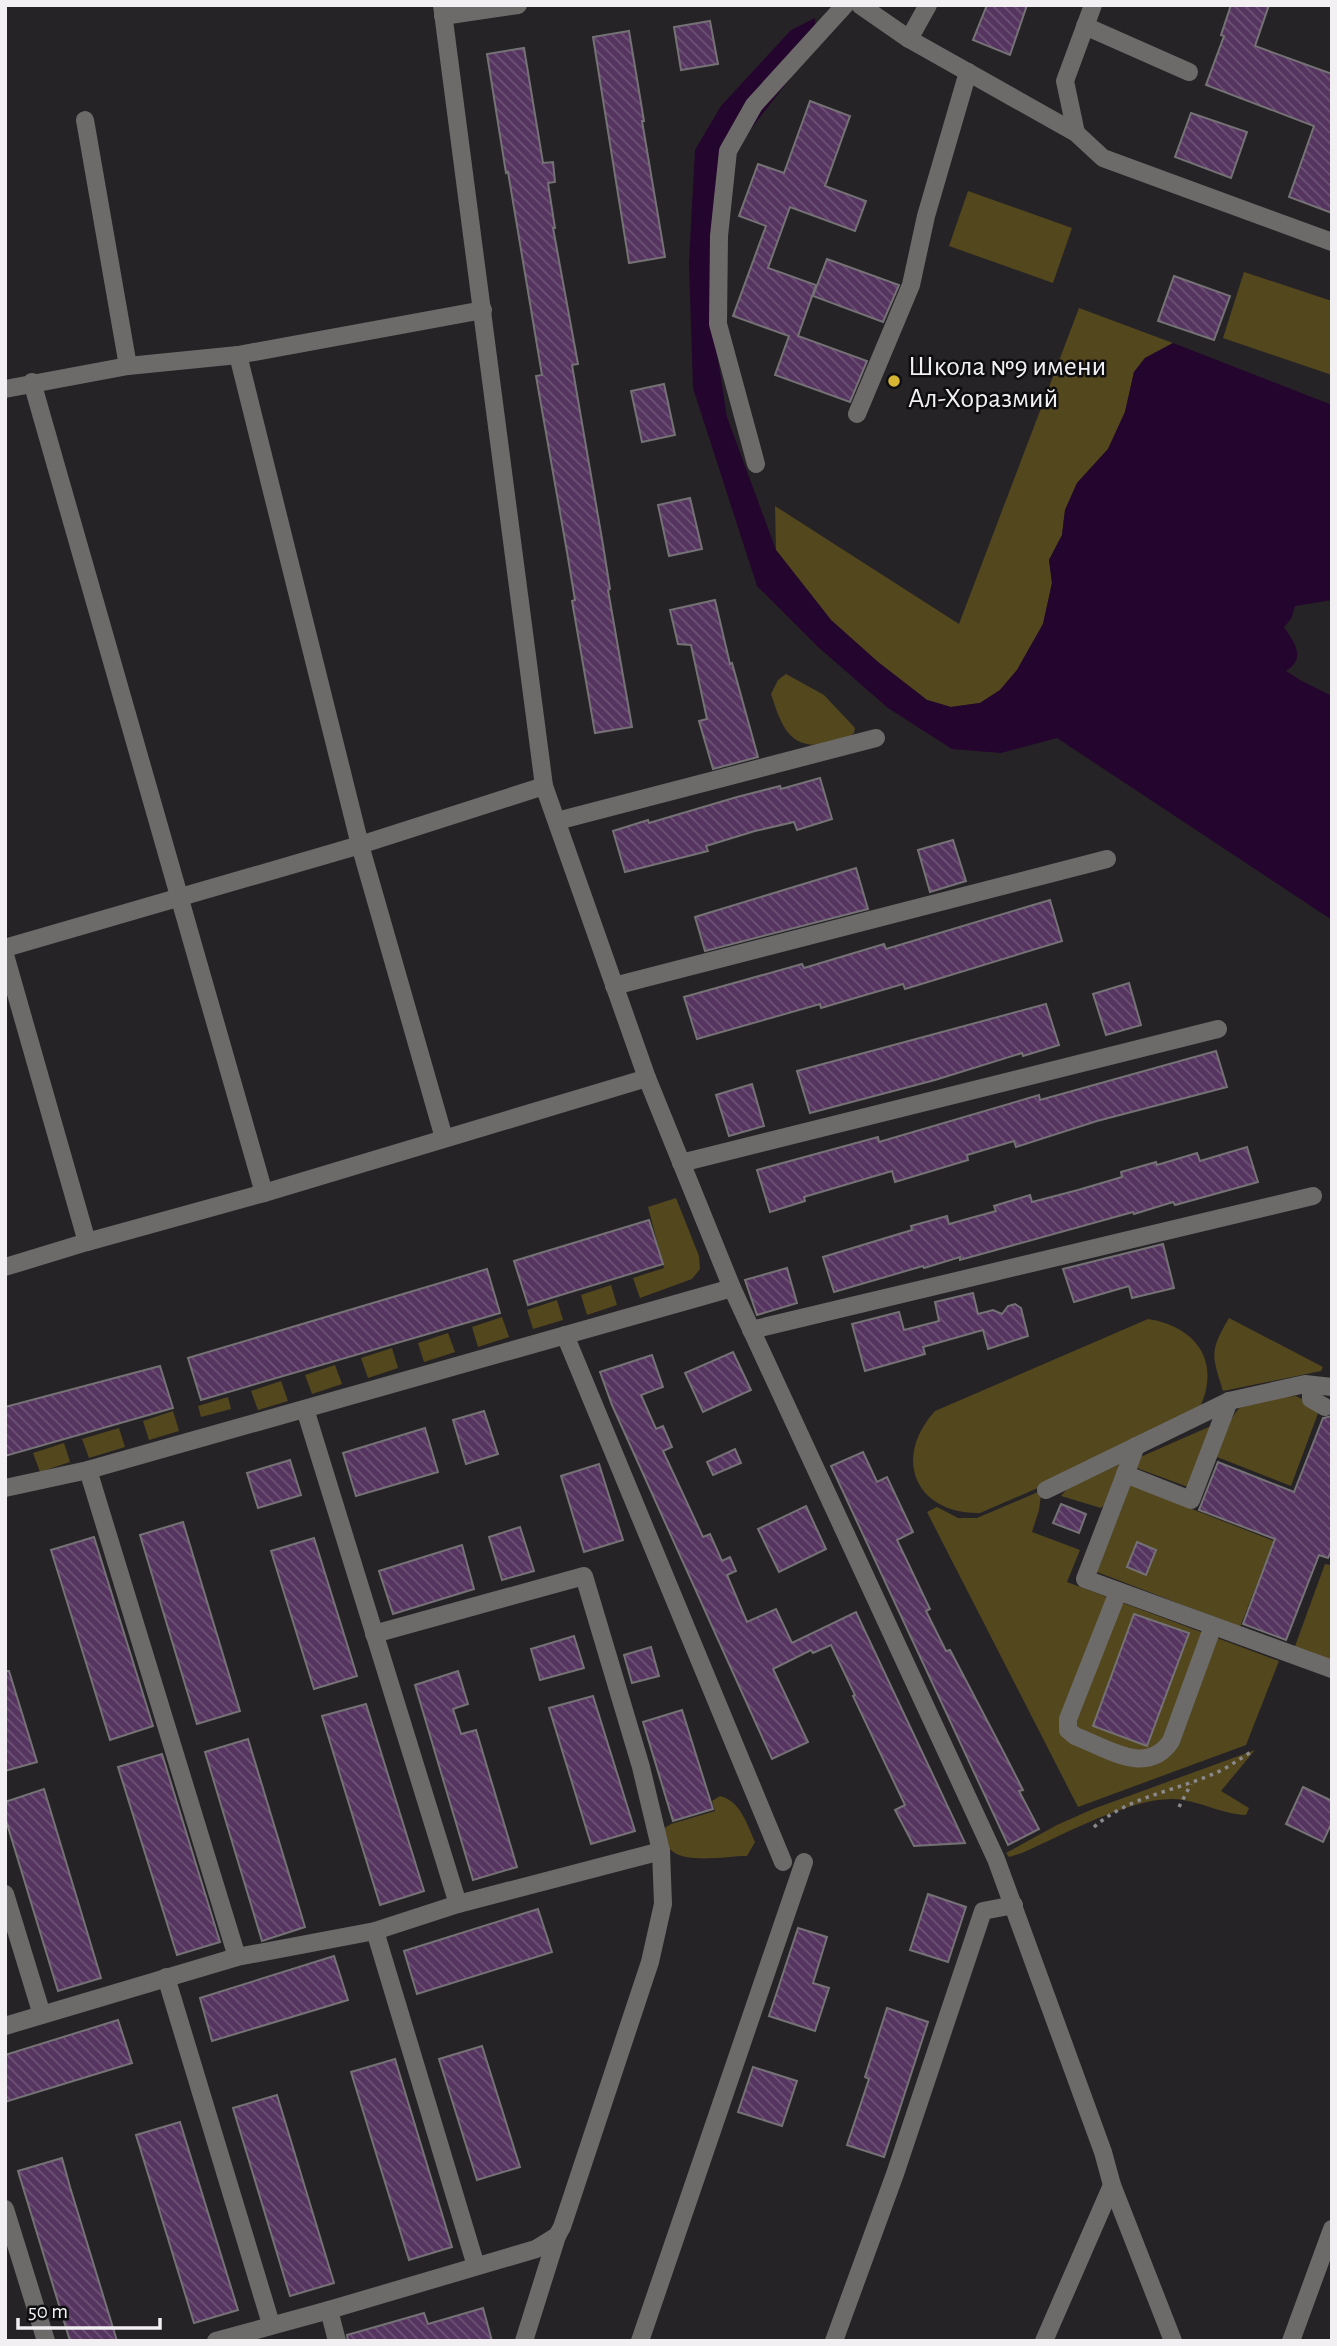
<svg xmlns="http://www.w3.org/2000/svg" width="1337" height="2346" viewBox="0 0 1337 2346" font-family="'Alegreya Sans',sans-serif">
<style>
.green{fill:#53471d}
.water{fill:#24052d}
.building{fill:url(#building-back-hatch);stroke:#757276;stroke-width:2}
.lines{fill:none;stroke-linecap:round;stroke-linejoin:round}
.path{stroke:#8a888b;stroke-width:3.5;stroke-dasharray:3.5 5;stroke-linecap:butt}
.minor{stroke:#6c6b69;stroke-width:18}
.poi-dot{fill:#d6b534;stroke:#0e0d0f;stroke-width:2.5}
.labels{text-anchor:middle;stroke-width:5;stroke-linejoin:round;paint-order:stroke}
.poi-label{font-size:28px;fill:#f2f0f3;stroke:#0e0d0f;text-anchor:start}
</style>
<defs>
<pattern id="building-back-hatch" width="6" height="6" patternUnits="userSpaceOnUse" patternTransform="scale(1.75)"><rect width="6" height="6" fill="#55355f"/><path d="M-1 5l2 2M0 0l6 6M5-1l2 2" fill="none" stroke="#6e5376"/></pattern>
</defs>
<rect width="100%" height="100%" fill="#262327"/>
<g class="green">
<polygon points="968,191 1072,228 1053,283 949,246"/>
<polygon points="1244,272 1332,301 1332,375 1223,338"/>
<polygon points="1079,308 1173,343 1145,358 1134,372 1125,412 1108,449 1077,483 1065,510 1062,535 1049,560 1052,583 1043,624 1017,670 1000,690 980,703 951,707 927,700 878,662 831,620 776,550 775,506 959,624"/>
<path d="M 786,674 L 824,695 L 855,728 L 854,733 C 847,739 837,741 828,743 C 789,752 781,724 771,694 L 778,680 Z"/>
<polygon points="676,1198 699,1256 700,1269 692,1279 640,1298 633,1278 664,1268 648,1207"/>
<polygon points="611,1285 617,1305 587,1315 581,1295"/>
<polygon points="557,1300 563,1320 533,1329 527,1310"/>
<polygon points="502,1317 509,1337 478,1347 472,1327"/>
<path d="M 1229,1318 L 1323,1367 L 1321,1371 L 1223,1391 C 1212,1355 1209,1352 1229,1318 Z"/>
<path d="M 1148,1319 C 1205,1328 1224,1373 1192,1421 L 980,1513 C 915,1514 892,1458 935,1411 Z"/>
<polygon points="448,1333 455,1352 424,1362 418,1343"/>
<polygon points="392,1348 398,1368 368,1378 361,1358"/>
<polygon points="335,1365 342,1384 312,1394 305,1375"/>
<polygon points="281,1381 288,1401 258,1410 251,1391"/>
<path d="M 1296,1396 L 1320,1408 L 1291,1486 L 1217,1457 C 1222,1445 1230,1414 1241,1407 C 1255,1397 1279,1398 1296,1396 Z"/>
<polygon points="228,1397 231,1409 201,1417 198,1406"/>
<polygon points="173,1411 179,1431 149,1440 143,1421"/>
<polygon points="1211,1426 1188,1487 1134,1467 1138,1458"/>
<polygon points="119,1428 125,1447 89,1458 82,1439"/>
<polygon points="64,1443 70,1462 40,1472 33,1453"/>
<polygon points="1122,1463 1108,1501 1101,1508 1061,1496 1067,1489"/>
<polygon points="1130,1485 1274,1541 1240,1627 1097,1572"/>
<polygon points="1038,1492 1041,1495 1039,1510 1032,1532 1080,1550 1067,1582 1279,1661 1246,1745 1078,1807 927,1512 937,1507 958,1518 977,1518"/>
<polygon points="1332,1562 1332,1662 1294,1649 1325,1564 1330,1565"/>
<path d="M 1255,1750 L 1221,1791 L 1249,1808 L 1246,1815 C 1220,1814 1199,1800 1173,1799 C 1130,1798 1063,1835 1022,1853 L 1009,1857 L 1006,1853 L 1057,1825 L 1093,1809 Z"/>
<path d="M 720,1796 C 741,1801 747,1825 755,1842 L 747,1856 C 728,1856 691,1863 675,1853 C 666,1848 664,1838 663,1829 L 671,1824 L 715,1811 L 712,1801 Z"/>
</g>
<path class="water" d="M 815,18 L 816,32 L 788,81 L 740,143 L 714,212 L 710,309 L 727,417 L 776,550 L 831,620 L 878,662 L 927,700 L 951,707 L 980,703 L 1000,690 L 1017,670 L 1043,624 L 1052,583 L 1049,560 L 1062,535 L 1065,510 L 1077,483 L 1108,449 L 1125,412 L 1134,372 L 1145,358 L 1173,343 L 1332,405 L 1332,600 L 1295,606 L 1291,619 L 1284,627 C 1294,642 1307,658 1286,671 L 1300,680 L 1332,696 L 1332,920 L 1057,738 L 1001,753 L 952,749 L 888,708 L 817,646 L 757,586 L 693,388 L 689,263 L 695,150 L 721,106 L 791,30 Z"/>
<g class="building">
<polygon points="987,5 1027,5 1010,55 973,40"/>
<polygon points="1231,5 1269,5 1255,46 1332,74 1332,213 1289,197 1314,126 1206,85 1224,36 1221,35"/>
<polygon points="710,21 718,64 681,70 674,27"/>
<polygon points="629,31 644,121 642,121 665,257 629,263 593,37"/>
<polygon points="524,48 543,163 553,162 555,182 548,183 555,228 553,228 578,364 572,365 603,545 610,589 608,590 632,727 595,733 572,601 575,600 567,552 536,376 542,375 508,172 506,173 487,54"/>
<polygon points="810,101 850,116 825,186 866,201 855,231 790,207 768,268 816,285 798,336 867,361 850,402 775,375 789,336 733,316 766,226 739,216 758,164 784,173"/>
<polygon points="1191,113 1247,132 1231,178 1175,157"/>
<polygon points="827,259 899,285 883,322 813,296"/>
<polygon points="1174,276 1230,296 1214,340 1158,321"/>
<polygon points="664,384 675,435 642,442 631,391"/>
<polygon points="690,498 702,549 669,556 658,505"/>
<polygon points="715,600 730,664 732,663 758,757 713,769 699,721 707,719 691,645 678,644 670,610"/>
<polygon points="820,778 832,819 797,830 794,822 755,831 706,846 708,851 625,872 613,831 648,820 649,823 737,797 780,786 781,789"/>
<polygon points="953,840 966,881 930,892 918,850"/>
<polygon points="856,868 868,909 705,951 695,917"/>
<polygon points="1050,900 1062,941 905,989 903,984 821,1008 820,1004 697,1039 684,997 802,964 804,968 884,944 886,949"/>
<polygon points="1129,983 1141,1025 1106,1035 1093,994"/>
<polygon points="1046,1004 1059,1045 1023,1056 1022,1053 935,1080 810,1113 797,1071"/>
<polygon points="1216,1051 1227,1087 1097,1121 1016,1147 1014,1141 967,1155 968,1160 895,1182 892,1171 804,1197 805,1201 770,1212 757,1170 878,1137 879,1142 1039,1095 1040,1100"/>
<polygon points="752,1084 764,1126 729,1136 716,1095"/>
<polygon points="1247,1147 1258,1182 1175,1205 1173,1202 1134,1214 1133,1212 960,1260 960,1257 924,1268 923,1266 834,1292 823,1257 912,1230 911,1226 947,1216 949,1224 996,1211 994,1206 1030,1195 1032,1202 1078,1190 1122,1177 1121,1172 1156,1162 1157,1165 1197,1153 1200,1161"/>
<polygon points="649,1220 663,1264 528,1305 514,1261"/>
<polygon points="1163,1244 1174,1288 1132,1298 1129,1286 1074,1302 1063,1269"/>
<polygon points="787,1268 797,1303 757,1315 745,1280"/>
<polygon points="487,1269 500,1313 201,1400 188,1358"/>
<polygon points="973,1293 978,1314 993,1310 1002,1314 1008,1306 1015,1304 1021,1308 1028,1336 988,1349 983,1330 923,1347 925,1354 865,1371 852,1324 899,1312 904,1330 939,1321 935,1302"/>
<polygon points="733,1352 751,1390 703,1412 685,1373"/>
<polygon points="652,1355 663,1387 641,1395 656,1429 663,1426 672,1447 663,1451 703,1537 710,1534 722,1561 730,1557 736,1571 727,1575 747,1622 776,1609 792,1643 856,1612 965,1843 914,1846 895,1810 905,1805 853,1696 855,1695 831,1645 813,1653 811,1650 773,1669 808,1742 772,1759 612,1405 600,1372"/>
<polygon points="160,1366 173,1408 5,1456 5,1407"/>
<polygon points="484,1411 498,1454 466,1464 453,1420"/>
<polygon points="1332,1416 1332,1549 1328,1558 1319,1555 1286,1640 1243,1624 1275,1539 1199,1510 1218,1462 1294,1492 1323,1418"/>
<polygon points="425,1428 438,1472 356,1496 343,1453"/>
<polygon points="735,1449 741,1463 713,1475 707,1462"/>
<polygon points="863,1452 877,1482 887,1477 913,1532 897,1540 930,1609 926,1611 946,1651 950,1650 1002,1749 1023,1790 1019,1791 1039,1829 1008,1845 831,1466"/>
<polygon points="290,1460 301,1495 258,1508 247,1473"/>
<polygon points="599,1464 623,1540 584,1552 561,1476"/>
<polygon points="1061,1504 1086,1514 1079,1533 1053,1523"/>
<polygon points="806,1506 826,1549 779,1572 758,1529"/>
<polygon points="183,1522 240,1711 197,1724 140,1535"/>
<polygon points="520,1527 534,1571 502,1580 489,1537"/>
<polygon points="94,1537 153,1726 110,1740 51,1550"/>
<polygon points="314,1538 357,1676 314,1689 271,1551"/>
<polygon points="1137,1542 1156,1550 1146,1575 1127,1567"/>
<polygon points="462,1545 474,1589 393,1614 379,1571"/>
<polygon points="1134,1614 1189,1633 1147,1746 1093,1726"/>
<polygon points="574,1636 584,1668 540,1680 531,1649"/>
<polygon points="651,1647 659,1676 632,1683 624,1655"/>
<polygon points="5,1671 9,1671 37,1762 5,1771"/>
<polygon points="458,1671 468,1704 453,1709 461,1734 476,1730 517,1867 473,1880 415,1685"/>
<polygon points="593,1696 635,1831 591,1844 549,1708"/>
<polygon points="366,1704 424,1891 380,1905 322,1716"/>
<polygon points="682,1710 713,1809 673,1821 643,1722"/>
<polygon points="248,1739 305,1927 262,1941 205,1752"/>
<polygon points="162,1754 220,1942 177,1955 118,1767"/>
<polygon points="1303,1787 1332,1801 1332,1822 1323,1842 1286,1824"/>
<polygon points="44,1789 101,1978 58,1991 5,1817 5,1802"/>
<polygon points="928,1894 966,1907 948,1962 910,1950"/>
<polygon points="538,1909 552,1952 417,1994 404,1951"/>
<polygon points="798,1928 827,1937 813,1983 829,1988 815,2031 769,2016"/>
<polygon points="334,1956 348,2000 212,2041 200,1998"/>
<polygon points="887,2008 928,2022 884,2157 847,2145 869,2079 865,2077"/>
<polygon points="118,2020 132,2063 5,2102 5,2055"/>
<polygon points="482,2046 520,2167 477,2180 439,2059"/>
<polygon points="395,2059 452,2247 409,2260 351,2072"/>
<polygon points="753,2067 797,2081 782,2126 738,2112"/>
<polygon points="277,2095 334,2283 290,2296 233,2108"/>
<polygon points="180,2122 238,2310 194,2323 136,2135"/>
<polygon points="62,2158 70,2187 117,2341 70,2341 18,2171"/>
<polygon points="483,2308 492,2341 348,2341 347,2335 424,2313 428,2324"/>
</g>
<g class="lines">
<g class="path">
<polyline points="1179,1807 1191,1784"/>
<path d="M 1094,1827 C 1128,1797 1172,1792 1213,1774 C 1226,1769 1238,1760 1251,1752"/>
</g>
<g class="minor">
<polyline points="442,5 544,786 647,1078 732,1288 996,1859 1103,2152 1112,2185 1173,2341"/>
<polyline points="860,5 909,39 1076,133 1103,158 1332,242"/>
<polyline points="443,16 518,5"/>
<polyline points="1085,26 1189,72"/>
<polyline points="909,39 928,5"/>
<polyline points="85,120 128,366"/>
<polyline points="1076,133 1065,81 1093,5"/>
<polyline points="238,355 360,845 444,1138"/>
<polyline points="32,382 264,1193"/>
<polyline points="5,389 128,366 238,355 483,310"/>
<polyline points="857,414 911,285 926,216 968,72"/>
<polyline points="756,464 718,324 719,236 728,151 754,105 845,5"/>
<polyline points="557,821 876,738"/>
<polyline points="5,948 360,845 544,786"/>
<polyline points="5,955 87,1242"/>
<polyline points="614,986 1107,859"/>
<polyline points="681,1163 1218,1029"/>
<polyline points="5,1267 87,1242 264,1193 647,1078"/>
<polyline points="751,1330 1313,1196"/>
<polyline points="565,1335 783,1862"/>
<polyline points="1311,1385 1311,1399 1325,1407"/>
<polyline points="305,1409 458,1904"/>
<polyline points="1136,1446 1085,1579 1332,1669"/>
<polyline points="88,1470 237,1957"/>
<polyline points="1125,1474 1191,1500 1229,1401"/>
<polyline points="5,1488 88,1470 732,1288"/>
<polyline points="1046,1490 1229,1401 1305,1384 1332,1387"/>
<path d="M 1118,1592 L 1068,1719 L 1068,1730 L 1075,1736 C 1107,1748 1147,1777 1171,1741 L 1213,1626"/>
<polyline points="5,1894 42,2015"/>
<polyline points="375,1931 476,2266"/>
<polyline points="166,1977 271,2324"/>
<polyline points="5,2026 237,1957 375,1931 458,1904 661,1851"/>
<polyline points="5,2209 46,2341"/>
<polyline points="329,2310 337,2341"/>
<polyline points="216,2341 329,2310 536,2249 557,2236 562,2227 650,1962 663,1904 661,1851 641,1767 584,1576 374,1634"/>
<polyline points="524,2341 557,2236"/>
<polyline points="640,2341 804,1862"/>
<polyline points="834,2341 895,2174 983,1911 1014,1905"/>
<polyline points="1044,2341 1112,2185"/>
<polyline points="1291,2341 1332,2229"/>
</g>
</g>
<circle class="poi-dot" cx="894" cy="381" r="7"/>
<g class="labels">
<g class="poi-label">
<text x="908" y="375">Школа №9 имени<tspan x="908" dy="32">Ал-Хоразмий</tspan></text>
</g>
</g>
<rect width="1337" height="2346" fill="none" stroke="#f2f0f3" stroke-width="14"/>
<path d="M18 2318v10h142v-10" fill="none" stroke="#f2f0f3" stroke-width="3.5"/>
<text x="28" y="2318" font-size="21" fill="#f2f0f3" stroke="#0e0d0f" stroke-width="5" paint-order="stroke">50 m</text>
</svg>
